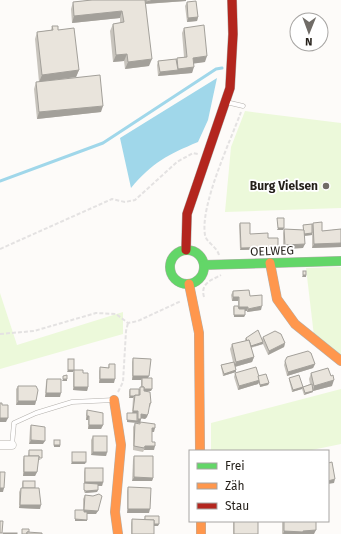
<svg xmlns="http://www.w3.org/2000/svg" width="341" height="534" viewBox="0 0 341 534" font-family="'Fira Sans',sans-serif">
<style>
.green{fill:#ecf9da}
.water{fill:#a0d7ea}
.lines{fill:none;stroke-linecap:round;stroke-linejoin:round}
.stream{stroke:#a0d7ea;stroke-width:3}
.lane-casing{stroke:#b3b0ac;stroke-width:5}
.street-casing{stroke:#b3b0ac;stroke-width:9}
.fast-casing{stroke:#b3b0ac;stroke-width:10}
.slow-casing{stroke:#b3b0ac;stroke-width:10}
.jam-casing{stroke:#b3b0ac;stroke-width:10}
.path{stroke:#e4e2e2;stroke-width:2;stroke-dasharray:4 2;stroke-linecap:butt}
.lane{stroke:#fffefe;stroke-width:4}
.street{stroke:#fffefe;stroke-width:8}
.fast{stroke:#63d668;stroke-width:9}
.slow{stroke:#ff974d;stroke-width:9}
.jam{stroke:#b3261e;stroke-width:9}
.wall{fill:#c8c4bd}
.shaded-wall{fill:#a3a09a}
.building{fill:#e9e4dc;stroke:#a3a09a}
.poi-dot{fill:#706c67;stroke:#fff;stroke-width:1.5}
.labels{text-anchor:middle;stroke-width:3.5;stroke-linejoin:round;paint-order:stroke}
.poi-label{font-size:12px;font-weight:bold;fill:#241f19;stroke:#fff;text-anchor:end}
.street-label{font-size:12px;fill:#241f19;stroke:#fff}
</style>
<rect width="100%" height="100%" fill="#fdfbf9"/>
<g class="green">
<polygon points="245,111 341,123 341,208 225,212 231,147"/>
<polygon points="341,267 341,357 314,336 306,268"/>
<polygon points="0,293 17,345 123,312 123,334 0,369"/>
<polygon points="341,389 341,444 307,451 211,451 211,423"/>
</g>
<path class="water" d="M 217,78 L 208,120 L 198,142 C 167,155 153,162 131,188 L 120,138 Z"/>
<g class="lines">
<polyline class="stream" points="0,181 103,143 216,69 222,68"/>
<g class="lane-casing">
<g id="lane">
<polyline points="226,102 243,106"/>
<polyline points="12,445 14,423 36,413 72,402 114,400"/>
</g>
</g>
<g class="street-casing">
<polyline id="street" points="0,445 12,445"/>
</g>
<g class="fast-casing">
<g id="fast">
<circle cx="187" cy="267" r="17"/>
<polyline points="204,265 341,261"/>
</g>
</g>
<g class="slow-casing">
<g id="slow">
<polyline points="270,263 277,299 295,324 341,361"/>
<polyline points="189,284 199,333 200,451"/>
<polyline points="114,400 121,445 115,512 118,534"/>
<polyline points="201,521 201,534"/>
</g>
</g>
<g class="jam-casing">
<polyline id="jam" points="186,250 187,214 230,88 233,34 232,0"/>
</g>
<g class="path">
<polyline points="0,249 112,199 125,202 135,200 177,162 193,153 198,154"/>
<path d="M 219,255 C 217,247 206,242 205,235 C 200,205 230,142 241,112"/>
<path d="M 204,297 C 200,283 212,280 221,275"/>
<polyline points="0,334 34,331 96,313 116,314 128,323 138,321 181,301"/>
<polyline points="118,392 123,382 126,331 128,323"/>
</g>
<use href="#lane" class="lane"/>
<use href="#street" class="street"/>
<use href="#fast" class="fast"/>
<use href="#slow" class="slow"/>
<use href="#jam" class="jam"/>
</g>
<g class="wall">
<polygon points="92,0 186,0 186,1 146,4 149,66 125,69 124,61 113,62 110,31 113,24 120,23 120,18 72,23 71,9 73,2"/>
<polygon points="187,2 198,17 197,21 187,22 185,6"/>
<polygon points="52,26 58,30 79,70 76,77 39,82 35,39 37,32 51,30"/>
<polygon points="184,28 205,62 194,63 192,73 158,76 157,65 158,61 176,59 177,58 184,57 182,33"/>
<polygon points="36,82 101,112 37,119 34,89"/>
<polygon points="240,223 250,234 268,238 278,247 278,249 240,250 239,225"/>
<polygon points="313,223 322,231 341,229 341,247 312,248 312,235 304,236 303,248 283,249 283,233 284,229 303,230 303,225 312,224"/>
<polygon points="233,291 250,296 261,310 247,312 247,311 245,311 245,315 244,317 234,317 233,308 234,306 238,306 238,301 232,301 231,295"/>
<polygon points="263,337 285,343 284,347 268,355 263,344 251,348 254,357 252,362 235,367 236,372 223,376 221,367 221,365 233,362 230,349 232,344 245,341 245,339 246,338 262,339"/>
<polygon points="133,358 148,378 151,391 144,391 151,403 150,407 149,407 147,417 145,419 141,418 140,423 127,422 127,413 132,413 133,398 129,398 129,391 130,389 139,389 140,387 141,387 141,380 132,380 132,362"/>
<polygon points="285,361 315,364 313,368 287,376 284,365"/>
<polygon points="109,364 114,383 99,383 99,371 100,367 108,368"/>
<polygon points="74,370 83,373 88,387 87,391 73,390 73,374"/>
<polygon points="235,373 258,376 269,383 268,385 260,387 259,383 258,384 238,390 234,377"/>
<polygon points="311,373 332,386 313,391 313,392 304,395 302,389 292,392 289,380 289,378 303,387 310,384 309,379"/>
<polygon points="47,379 60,397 45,397 46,382"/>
<polygon points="18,386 36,401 35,405 16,405 16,389"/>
<polygon points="87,410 103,425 101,429 88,429 88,420 86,420 86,414"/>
<polygon points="140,422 154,432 152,432 152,442 154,450 144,450 143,452 133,450 133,427 135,423 140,424"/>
<polygon points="31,425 43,444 29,444 30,428"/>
<polygon points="93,436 107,452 106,456 91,455 91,440"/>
<polygon points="29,450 41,460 38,460 37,472 35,476 23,476 23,460 24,456 28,456"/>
<polygon points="134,456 153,478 152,481 132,481 133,460"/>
<polygon points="85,468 103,482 102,486 98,486 97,492 85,493 84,492 84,472"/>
<polygon points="23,481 35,488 40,509 19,508 19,492 21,488 22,488 22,483"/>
<polygon points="128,487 149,513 127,513 127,491"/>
<polygon points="85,495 96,514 87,514 87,521 75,521 75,510 83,510 83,499"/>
<polygon points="145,516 158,526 154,526 154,534 131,534 131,523 132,519 144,520"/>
<rect x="233" y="521" width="25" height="13"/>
<polygon points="282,521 316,521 314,534 282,534"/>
</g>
<g class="shaded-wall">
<polygon points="151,0 186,0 186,1 143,4 143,2 151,1"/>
<polygon points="122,11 120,18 72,23 74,16"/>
<polygon points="198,17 197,21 187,22 188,18"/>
<polygon points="127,54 124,61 113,62 116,55"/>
<polygon points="207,56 205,62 191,64 193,58"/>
<polygon points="152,59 149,66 125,69 128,62"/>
<polygon points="194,67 192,73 158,76 160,72 178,70 178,69"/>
<polygon points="79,70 76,77 39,82 42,75"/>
<polygon points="103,106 101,112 37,119 39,112"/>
<polygon points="278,228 284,228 283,230 277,230"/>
<polygon points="312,233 312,235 303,236 304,234"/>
<polygon points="341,243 341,247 312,248 314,244"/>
<polygon points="305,244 303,248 283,249 285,245"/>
<polygon points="278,247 278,249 240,250 241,248"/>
<polygon points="303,275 306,275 306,277 302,277"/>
<polygon points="233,297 239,297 238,301 232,301"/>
<polygon points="262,306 261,310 247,312 248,309"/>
<polygon points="239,307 248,307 247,311 238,311"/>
<polygon points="234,315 245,315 244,317 234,317"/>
<polygon points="263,342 263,344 248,348 248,347"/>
<polygon points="285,343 284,347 268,355 269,351"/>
<polygon points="254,357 252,362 234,367 236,362"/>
<polygon points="315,364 313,368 287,376 288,372"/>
<polygon points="68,370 74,370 73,372 67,372"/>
<polygon points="236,370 236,372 223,376 224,374"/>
<polygon points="133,376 149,376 147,380 142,378 141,380 132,380"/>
<polygon points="63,379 67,379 67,381 62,381"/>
<polygon points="100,379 115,379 114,383 99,383"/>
<polygon points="260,380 258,384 238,390 239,386"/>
<polygon points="334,380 332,386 313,391 313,392 304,395 305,393 313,391 314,386"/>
<polygon points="269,383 268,385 260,387 260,385"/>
<polygon points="74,387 88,387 87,391 73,390"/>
<polygon points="303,387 302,389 292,392 293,390"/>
<polygon points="142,389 152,389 151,391 141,391"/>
<polygon points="46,393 61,393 60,397 45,397"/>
<polygon points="130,396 134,396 133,398 129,398"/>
<polygon points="18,401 36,401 35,405 16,405"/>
<polygon points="133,411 138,411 137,415 132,415"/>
<polygon points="141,414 148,414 147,417 145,419 140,418"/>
<polygon points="87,416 89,416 88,420 86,420"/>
<polygon points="0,418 8,418 6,422 0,422"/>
<polygon points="138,419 141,419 140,423 127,422 127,420 137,421"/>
<polygon points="89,425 103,425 101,429 88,429"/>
<polygon points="152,428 155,428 154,432 151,432"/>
<polygon points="31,440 45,441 43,444 29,444"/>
<rect x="54" y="445" width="6" height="2"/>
<polygon points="145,446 155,446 154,450 144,450"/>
<polygon points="93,452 107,452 106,456 91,455"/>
<polygon points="72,462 86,462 85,464 71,464"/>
<polygon points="24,472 37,472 35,476 23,476"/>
<polygon points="134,477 153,478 152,481 132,481"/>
<polygon points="335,479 334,483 328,484 328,481"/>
<polygon points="85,482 103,482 102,486 84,485"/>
<polygon points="0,488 4,488 3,492 0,492"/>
<polygon points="98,490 97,492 85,493 86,491"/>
<polygon points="20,505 41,505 40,509 19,508"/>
<polygon points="128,509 150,509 149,513 127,513"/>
<polygon points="84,510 98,511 96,514 83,514"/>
<polygon points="75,519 87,520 87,521 75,521"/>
<polygon points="153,524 159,524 158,526 153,526"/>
<polygon points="316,530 314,534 283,534 284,531"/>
</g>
<g class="building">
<polygon points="92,0 145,0 152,59 128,62 127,54 116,55 113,24 124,22 122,11 74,16 73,2"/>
<polygon points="146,0 151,0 151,1 146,2"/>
<polygon points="196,1 198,17 188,18 187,2"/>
<polygon points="204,25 207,56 193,58 194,67 178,69 177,58 187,57 184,28"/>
<polygon points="52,26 58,26 58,30 74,28 79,70 42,75 37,32 53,30"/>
<polygon points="176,59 178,70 160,72 158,61"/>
<polygon points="100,75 103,106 39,112 36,82"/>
<polygon points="277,218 284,218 284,228 278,228"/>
<polygon points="322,222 322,231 341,229 341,243 314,244 313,223"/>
<polygon points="240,223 250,223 250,234 268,233 268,238 278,238 278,247 241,248"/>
<polygon points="312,224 312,233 304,234 303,225"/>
<polygon points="284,229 304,230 305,244 285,245"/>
<rect x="303" y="271" width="3" height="4"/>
<polygon points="249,290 250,296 262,295 262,306 248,309 248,307 239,307 239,297 233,297 233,291"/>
<polygon points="234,306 238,306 239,309 245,309 245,315 234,315"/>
<polygon points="258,330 263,342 251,346 249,340 247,341 246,338"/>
<polygon points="275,331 281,334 285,343 269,351 263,337"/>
<polygon points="249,340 254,357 236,362 232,344"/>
<polygon points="308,351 311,353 315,364 288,372 285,361 287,357"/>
<polygon points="133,358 151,359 149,376 133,376"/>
<rect x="68" y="359" width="6" height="11"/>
<polygon points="234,362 236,370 224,374 221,365"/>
<polygon points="109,364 115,364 115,379 100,379 100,367 109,368"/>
<polygon points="256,367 260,380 239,386 235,373"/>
<polygon points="328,368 331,376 333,375 334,380 314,386 311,373"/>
<polygon points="74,370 83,370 83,373 88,373 88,387 74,387"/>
<polygon points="266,374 269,383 260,385 258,376"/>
<polygon points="67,375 67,379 63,379 63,376"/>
<polygon points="299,375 303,387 293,390 289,378"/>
<polygon points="142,378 152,378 152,389 144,389 144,387 142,387"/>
<polygon points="47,379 61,379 61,393 46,393"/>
<polygon points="312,384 313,391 305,393 303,387"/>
<polygon points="18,386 36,386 38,390 36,401 18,401"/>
<polygon points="140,387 144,387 144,391 150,392 151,403 150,403 148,414 147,415 141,414 141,419 138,419 138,411 133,411 135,395 140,395"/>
<polygon points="130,389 139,389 139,395 135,395 134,396 130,396"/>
<polygon points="0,403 2,403 2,405 8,405 8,418 0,418"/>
<polygon points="87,410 103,413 103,425 89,425 89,416 87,416"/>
<polygon points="127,413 137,413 137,421 127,420"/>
<polygon points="140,422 155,424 155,428 152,428 152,442 155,442 155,446 145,446 144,448 134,446 135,423 140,424"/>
<polygon points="31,425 45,427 45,441 31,440"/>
<rect x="93" y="436" width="14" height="16"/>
<rect x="54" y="440" width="6" height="5"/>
<polygon points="29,450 42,450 42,458 39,458 39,456 29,456"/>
<rect x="72" y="452" width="14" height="10"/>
<polygon points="24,456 39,456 37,472 24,472"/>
<polygon points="134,456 153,456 153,478 134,477"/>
<polygon points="332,462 335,479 328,481 328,463"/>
<rect x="85" y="468" width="18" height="14"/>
<polygon points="0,472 5,472 4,488 0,488"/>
<rect x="23" y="481" width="12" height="7"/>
<polygon points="84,483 98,484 98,490 86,491 84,490"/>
<polygon points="128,487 151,488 150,509 128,509"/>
<polygon points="21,488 39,488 41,505 20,505"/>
<polygon points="99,494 102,496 98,511 84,510 85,495 93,496"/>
<polygon points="75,510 84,510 84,512 87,512 87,520 75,519"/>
<polygon points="145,516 159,516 159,524 154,524 154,520 145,520"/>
<polygon points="132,519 154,520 154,534 132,534"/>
<polygon points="0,521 3,521 2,533 0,533"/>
<rect x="234" y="521" width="24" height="13"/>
<polygon points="284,521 316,521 316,530 303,531 303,532 284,531"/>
<polygon points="22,529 29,529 29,532 27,532 27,534 22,534"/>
<polygon points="27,532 42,533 42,534 27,534"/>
<rect x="3" y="533" width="14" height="1"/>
</g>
<circle class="poi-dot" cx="326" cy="186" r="4"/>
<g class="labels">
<g class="poi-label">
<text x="318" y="190">Burg Vielsen</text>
</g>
<g class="street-label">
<text transform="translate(272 251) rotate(-2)" y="4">OELWEG</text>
</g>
</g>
<rect x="189" y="450" width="140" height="72" fill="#ffffff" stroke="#a7a5a3"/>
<rect x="197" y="463" width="20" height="6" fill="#63d668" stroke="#a7a5a3"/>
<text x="225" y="470" font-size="12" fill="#241f19">Frei</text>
<rect x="197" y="483" width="20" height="6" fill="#ff974d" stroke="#a7a5a3"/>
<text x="225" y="490" font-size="12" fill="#241f19">Zäh</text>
<rect x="197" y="503" width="20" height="6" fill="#b3261e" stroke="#a7a5a3"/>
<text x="225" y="510" font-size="12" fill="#241f19">Stau</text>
<g transform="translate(309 32) rotate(181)"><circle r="19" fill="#ffffff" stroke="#a7a5a3"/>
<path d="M0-3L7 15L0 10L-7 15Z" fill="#706c67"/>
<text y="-6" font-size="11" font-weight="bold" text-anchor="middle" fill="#241f19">N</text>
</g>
</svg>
